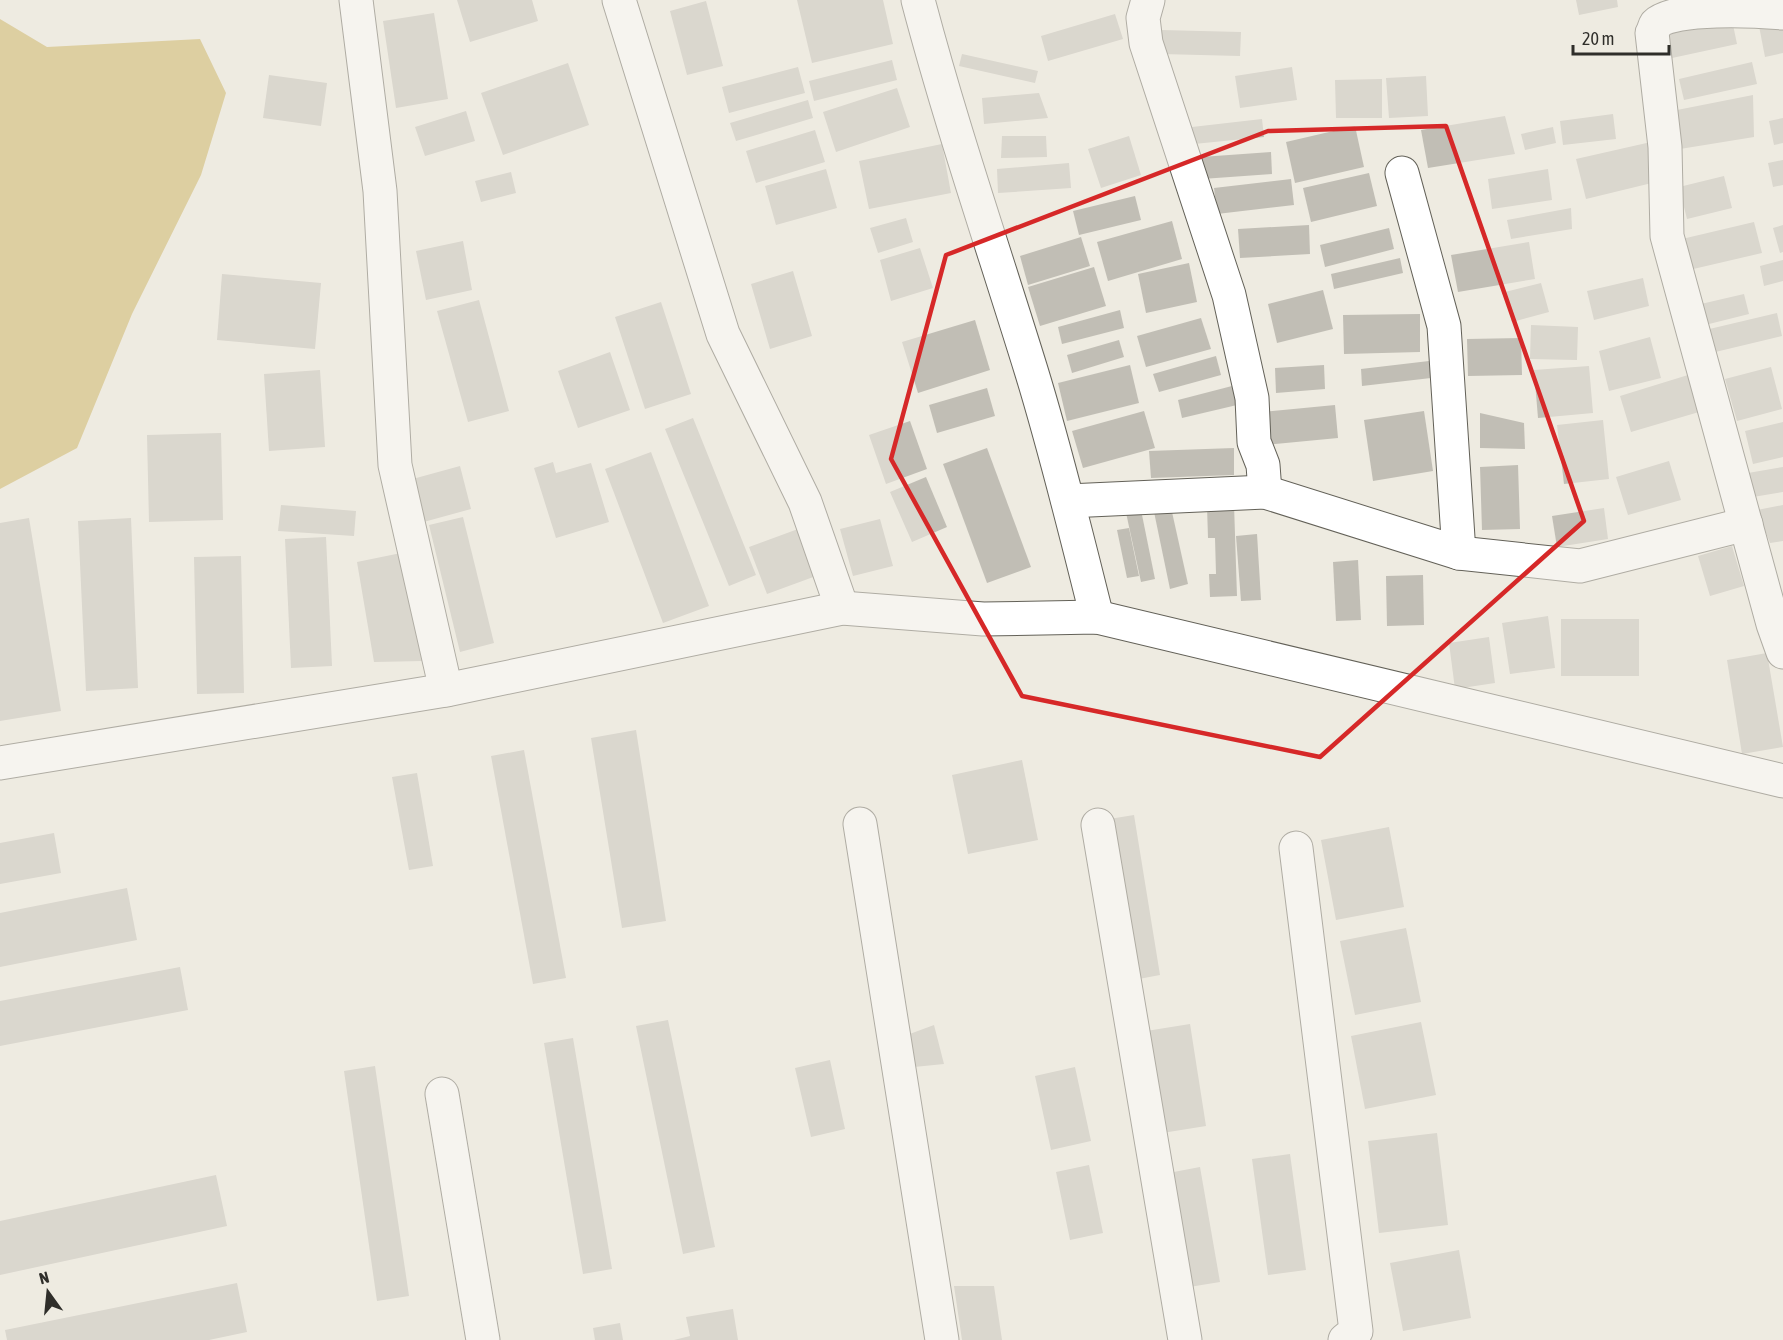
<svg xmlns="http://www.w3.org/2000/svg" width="1783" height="1340" viewBox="0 0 1783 1340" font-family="'Asap Condensed',sans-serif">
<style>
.water{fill:#c8ad53}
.building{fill:#c1beb5}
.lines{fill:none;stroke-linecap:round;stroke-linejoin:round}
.street-casing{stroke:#636158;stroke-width:35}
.secondary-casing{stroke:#636158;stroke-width:35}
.street{stroke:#fff;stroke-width:33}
.secondary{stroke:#fff;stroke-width:33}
.marked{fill:none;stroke:#d62828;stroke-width:4.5;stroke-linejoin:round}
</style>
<rect width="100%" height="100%" fill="#eeebe1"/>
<polygon class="water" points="0,19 47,47 200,39 226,93 201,175 132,314 77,448 0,489"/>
<g class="building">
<polygon points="457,0 532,0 538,21 470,42"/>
<polygon points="797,0 883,0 893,44 812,63"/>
<polygon points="1576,0 1617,0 1618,7 1579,15"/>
<polygon points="706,1 723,66 687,75 670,11"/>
<polygon points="434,13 448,99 396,108 383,21"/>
<polygon points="1115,14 1123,39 1048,61 1041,36"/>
<polygon points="1732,20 1737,44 1672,58 1667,33"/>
<polygon points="1783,21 1783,53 1765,57 1759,26"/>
<polygon points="1161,30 1241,32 1240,56 1161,54"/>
<polygon points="962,54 1038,71 1035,83 959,66"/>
<polygon points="892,60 897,80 814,101 809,81"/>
<polygon points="1752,62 1757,84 1684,100 1679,79"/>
<polygon points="568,63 589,125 503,155 481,93"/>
<polygon points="798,67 805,93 729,113 722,87"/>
<polygon points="1292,67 1297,100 1240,108 1235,76"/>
<polygon points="269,75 327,83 321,126 263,118"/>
<polygon points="1426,76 1428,116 1389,118 1386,78"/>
<polygon points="1382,79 1382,118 1336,118 1335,80"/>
<polygon points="897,88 910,127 836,152 823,112"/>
<polygon points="1039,93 1048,118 984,124 982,98"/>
<polygon points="1753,95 1754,137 1680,149 1672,111"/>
<polygon points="808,100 813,118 736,141 730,123"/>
<polygon points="466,111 475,141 425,156 415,127"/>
<polygon points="1613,114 1616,139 1563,145 1560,121"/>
<polygon points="1505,116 1515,154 1428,168 1421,130"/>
<polygon points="1783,118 1783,143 1774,145 1769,121"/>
<polygon points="1262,119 1264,137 1194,144 1192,127"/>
<polygon points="1355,126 1364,167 1295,183 1286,142"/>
<polygon points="1553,127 1556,143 1525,150 1521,134"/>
<polygon points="815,130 825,162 756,183 746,151"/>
<polygon points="1002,136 1046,136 1047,157 1001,158"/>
<polygon points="1129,136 1141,175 1101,188 1088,149"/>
<polygon points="1651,142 1660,181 1586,199 1576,159"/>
<polygon points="942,144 951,193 869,209 859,161"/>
<polygon points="1271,152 1272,174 1202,179 1201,157"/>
<polygon points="1783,160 1783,185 1773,187 1768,163"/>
<polygon points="1069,163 1071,188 998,193 997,169"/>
<polygon points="826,169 837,208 776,225 765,186"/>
<polygon points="1548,169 1552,200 1492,209 1488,179"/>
<polygon points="511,172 516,193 481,202 475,181"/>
<polygon points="1369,173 1377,206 1311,222 1303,188"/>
<polygon points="1724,176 1732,208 1687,219 1679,187"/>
<polygon points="1291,179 1294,205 1217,214 1214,188"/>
<polygon points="1135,196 1141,220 1079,235 1073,211"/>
<polygon points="1571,208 1572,229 1511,239 1507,220"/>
<polygon points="906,218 913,242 878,253 870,228"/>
<polygon points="1172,221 1182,259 1108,281 1097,242"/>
<polygon points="1754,222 1762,253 1689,270 1682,239"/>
<polygon points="1309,225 1310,254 1240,258 1238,229"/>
<polygon points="1783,225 1783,252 1780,253 1773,228"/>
<polygon points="1389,228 1394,249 1325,267 1320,245"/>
<polygon points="1081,237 1090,266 1028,285 1020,256"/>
<polygon points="463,241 472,290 426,300 416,251"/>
<polygon points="1529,242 1535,279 1458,292 1451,255"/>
<polygon points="920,248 933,288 891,301 880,260"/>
<polygon points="1400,258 1403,273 1334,289 1331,274"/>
<polygon points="1783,260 1783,281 1764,286 1760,266"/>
<polygon points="1189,263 1197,302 1146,313 1138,274"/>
<polygon points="1094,267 1106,306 1040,326 1028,287"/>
<polygon points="793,271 812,336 770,349 751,284"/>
<polygon points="222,274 321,283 315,349 217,340"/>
<polygon points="1643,278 1649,306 1594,320 1587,291"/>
<polygon points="1541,283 1549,312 1512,322 1505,292"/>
<polygon points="1323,290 1333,329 1277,343 1268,304"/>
<polygon points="1744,294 1749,314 1693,328 1688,307"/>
<polygon points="479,300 509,411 468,422 437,311"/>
<polygon points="661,302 691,394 645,409 615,317"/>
<polygon points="1120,310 1124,328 1062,344 1058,327"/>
<polygon points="1777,313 1782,336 1707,354 1701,331"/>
<polygon points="1420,314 1420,352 1344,354 1343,315"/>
<polygon points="1201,318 1211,349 1146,367 1137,336"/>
<polygon points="975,320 990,370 918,393 902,342"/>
<polygon points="1531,325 1578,327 1577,360 1530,359"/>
<polygon points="1650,337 1661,378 1609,391 1599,351"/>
<polygon points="1521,338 1522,375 1468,376 1467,339"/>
<polygon points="1119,340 1124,357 1072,373 1067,355"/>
<polygon points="610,352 630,410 578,428 558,371"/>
<polygon points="1216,356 1221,375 1159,392 1153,374"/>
<polygon points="1429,361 1431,378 1362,386 1361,369"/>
<polygon points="1130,365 1139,403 1067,421 1058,383"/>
<polygon points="1324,365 1325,389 1276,393 1275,368"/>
<polygon points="1589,366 1593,413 1538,418 1534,370"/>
<polygon points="1771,367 1782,409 1737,421 1725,379"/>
<polygon points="320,370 325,447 269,451 264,374"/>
<polygon points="1688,375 1699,412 1631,432 1620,396"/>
<polygon points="1232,386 1237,405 1182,418 1178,400"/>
<polygon points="987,388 995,416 937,433 929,405"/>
<polygon points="1335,405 1338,438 1265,445 1262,412"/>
<polygon points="1144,411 1155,448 1083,468 1072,431"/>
<polygon points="1424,411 1433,471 1373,481 1364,420"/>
<polygon points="1480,413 1524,423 1525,449 1480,448"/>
<polygon points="693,418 756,575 729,586 665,429"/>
<polygon points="1603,420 1609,479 1564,484 1557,425"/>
<polygon points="910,421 927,469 886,484 869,435"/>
<polygon points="1783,422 1783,457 1753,464 1745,431"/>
<polygon points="221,433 223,520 149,522 147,435"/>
<polygon points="987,448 1031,567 987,583 943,464"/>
<polygon points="1234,448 1234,475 1151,478 1149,451"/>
<polygon points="651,452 709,606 663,623 605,469"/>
<polygon points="1669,461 1681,500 1628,515 1616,477"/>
<polygon points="553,462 556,473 591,463 609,522 556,538 534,468"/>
<polygon points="1518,465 1520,529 1482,530 1480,467"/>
<polygon points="460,466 471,509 420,523 409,480"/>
<polygon points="1783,467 1783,492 1753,497 1748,473"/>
<polygon points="926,477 947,527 912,542 890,492"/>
<polygon points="1170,503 1188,584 1170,589 1153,507"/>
<polygon points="1234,504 1237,596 1210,597 1209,574 1216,574 1215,538 1208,538 1207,506"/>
<polygon points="281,505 356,511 354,536 278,531"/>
<polygon points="1140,505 1155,579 1141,582 1125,508"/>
<polygon points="1783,505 1783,541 1770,543 1757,510"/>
<polygon points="1604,508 1608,539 1557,547 1552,516"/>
<polygon points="463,517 494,643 460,652 429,525"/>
<polygon points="29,518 61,711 0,721 0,523"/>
<polygon points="131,518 138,688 86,691 78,521"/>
<polygon points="880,519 893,566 853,576 840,529"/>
<polygon points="1129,528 1139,576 1127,578 1117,530"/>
<polygon points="798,529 816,576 767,594 749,547"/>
<polygon points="1257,534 1261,600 1241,601 1236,536"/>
<polygon points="326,537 332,666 291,668 285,539"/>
<polygon points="1732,546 1744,586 1710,596 1698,556"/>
<polygon points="401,553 423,661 374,662 357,562"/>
<polygon points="241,556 244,693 197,694 194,557"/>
<polygon points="1358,560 1361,620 1336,621 1333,562"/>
<polygon points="1423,575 1424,625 1387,626 1386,576"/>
<polygon points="1548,616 1555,668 1510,674 1502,623"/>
<rect x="1561" y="619" width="78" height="57"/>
<polygon points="1489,637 1495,683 1455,689 1449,643"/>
<polygon points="1767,653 1783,747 1742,754 1727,660"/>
<polygon points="636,730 666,921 622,928 591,738"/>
<polygon points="524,750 566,978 533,984 491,756"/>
<polygon points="1022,760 1038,840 968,854 952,775"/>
<polygon points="417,773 433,866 409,870 392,777"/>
<polygon points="1134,815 1160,975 1128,981 1103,820"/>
<polygon points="1389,827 1404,907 1336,920 1321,840"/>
<polygon points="54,833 61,873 0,884 0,843"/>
<polygon points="127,888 137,940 0,967 0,913"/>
<polygon points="1406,928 1421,1002 1355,1015 1340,941"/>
<polygon points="180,967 188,1010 0,1046 0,1001"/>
<polygon points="668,1020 715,1247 683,1254 636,1026"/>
<polygon points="1421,1022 1436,1095 1365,1109 1351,1036"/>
<polygon points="1190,1024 1206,1126 1156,1134 1140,1032"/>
<polygon points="934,1025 944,1064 914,1067 907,1035"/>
<polygon points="573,1038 612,1269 583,1274 544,1043"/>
<polygon points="830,1060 845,1129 811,1137 795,1068"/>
<polygon points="375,1066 409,1296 377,1301 344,1071"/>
<polygon points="1075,1067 1091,1141 1051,1150 1035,1076"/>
<polygon points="1437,1133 1448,1225 1379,1233 1368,1141"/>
<polygon points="1290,1154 1306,1270 1268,1275 1252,1159"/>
<polygon points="1089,1165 1103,1233 1070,1240 1056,1172"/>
<polygon points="1200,1167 1220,1282 1177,1289 1158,1175"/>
<polygon points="216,1175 227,1226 0,1275 0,1221"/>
<polygon points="1459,1250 1471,1318 1403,1331 1390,1263"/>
<polygon points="237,1283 247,1332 209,1340 7,1340 5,1330"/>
<polygon points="954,1286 994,1286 1002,1340 962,1340"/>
<polygon points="733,1309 738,1340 674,1340 690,1336 686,1317"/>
<polygon points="620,1323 623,1340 595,1340 593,1328"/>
</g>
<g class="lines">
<g class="street-casing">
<g id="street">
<polyline points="356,0 380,191 395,465 446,690"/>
<polyline points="619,0 723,334 805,502 842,608"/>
<path d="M 918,0 C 951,125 993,247 1031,370 C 1056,451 1076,534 1097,617"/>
<polyline points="1148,0 1143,18 1146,43 1229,295 1252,398 1254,442 1263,465 1265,492"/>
<path d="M 1783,13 C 1758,11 1673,6 1656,24 C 1654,27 1654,30 1652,33 L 1665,147 L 1667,236 L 1773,624 L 1783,652"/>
<polyline points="1402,173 1444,326 1459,553"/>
<polyline points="1068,501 1265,492 1459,553 1580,566 1746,524"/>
<polyline points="860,824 942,1340"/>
<polyline points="1098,825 1185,1340"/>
<polyline points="1296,848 1356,1331 1345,1340"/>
<polyline points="442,1094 483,1340"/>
</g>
</g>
<g class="secondary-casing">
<polyline id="secondary" points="0,763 446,690 842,608 983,619 1097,617 1783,781"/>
</g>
<use href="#street" class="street"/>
<use href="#secondary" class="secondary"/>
</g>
<path d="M0 0H1783V1340H0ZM 1446,126 L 1584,521 L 1320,757 L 1022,696 L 891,459 L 946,255 L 1268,131 Z" fill="#eeebe1" fill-opacity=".55" fill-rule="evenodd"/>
<path class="marked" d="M 1446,126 L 1584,521 L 1320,757 L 1022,696 L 891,459 L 946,255 L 1268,131 Z"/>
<g transform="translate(48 1292) rotate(345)" stroke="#eeebe1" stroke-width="4.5" paint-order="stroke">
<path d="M0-4.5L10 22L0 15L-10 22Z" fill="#2f2e2a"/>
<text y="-9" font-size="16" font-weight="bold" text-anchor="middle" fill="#2f2e2a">N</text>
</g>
<path d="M1573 45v9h96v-9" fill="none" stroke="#2f2e2a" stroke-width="3"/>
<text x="1582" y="45" font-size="18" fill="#2f2e2a" stroke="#eeebe1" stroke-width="4.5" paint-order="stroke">20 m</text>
</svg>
